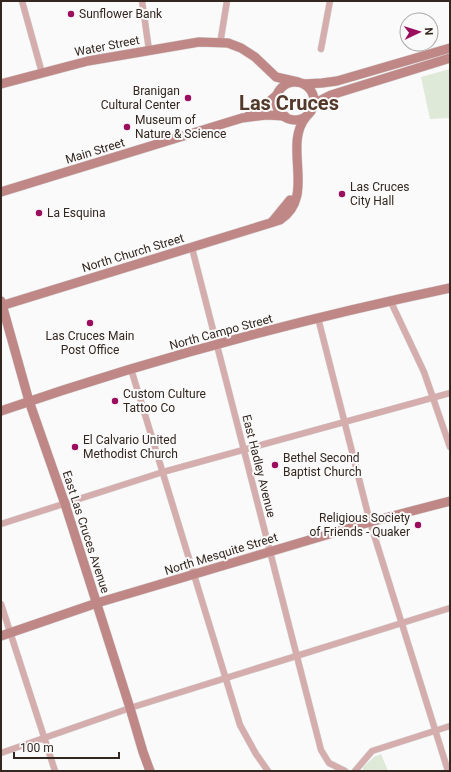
<svg xmlns="http://www.w3.org/2000/svg" width="451" height="772" viewBox="0 0 451 772" font-family="Roboto,sans-serif">
<style>
.green{fill:#dfe9d7}
.lines{fill:none;stroke-linecap:round;stroke-linejoin:round}
.street-casing{stroke:#d6d4d3;stroke-width:7}
.secondary-casing{stroke:#d6d4d3;stroke-width:10}
.street{stroke:#d4adac;stroke-width:6}
.secondary{stroke:#bf8786;stroke-width:9}
.poi-dot{fill:#9b0e5f;stroke:#fafafa;stroke-width:1.5}
.labels{text-anchor:middle;stroke-width:4;stroke-linejoin:round;paint-order:stroke}
.poi-label{font-size:12px;fill:#332720;stroke:#fafafa;text-anchor:start}
.street-label{font-size:12px;fill:#332720;stroke:#fafafa}
.town-label{font-size:20px;font-weight:bold;fill:#53392a;stroke:#fafafa}
</style>
<rect width="100%" height="100%" fill="#fafafa"/>
<g class="green">
<polygon points="450,69 450,118 430,119 421,77"/>
<polygon points="381,754 388,771 363,771 363,767 374,757"/>
</g>
<g class="lines">
<g class="street-casing">
<g id="street">
<polyline points="22,1 42,73"/>
<polyline points="142,1 149,50"/>
<polyline points="220,44 227,1"/>
<polyline points="321,49 330,1"/>
<polyline points="192,248 321,750 329,763 345,771"/>
<polyline points="390,300 424,372 450,447"/>
<polyline points="318,318 370,522 448,771"/>
<polyline points="131,369 240,725 256,754 268,771"/>
<polyline points="1,524 163,472 450,393"/>
<polyline points="1,604 55,771"/>
<polyline points="1,753 130,708 450,608"/>
<polyline points="355,771 372,751 450,726"/>
</g>
</g>
<g class="secondary-casing">
<g id="secondary">
<circle cx="295" cy="101" r="19"/>
<polyline points="1,84 88,61 199,42 228,43 241,48 255,57 276,77 298,82"/>
<polyline points="304,84 322,83 337,81 450,48"/>
<polyline points="313,104 331,95 450,58"/>
<polyline points="249,115 262,108 278,94"/>
<polyline points="1,192 242,118 266,115 285,116"/>
<polyline points="272,222 290,200"/>
<polyline points="1,301 29,401 65,504 130,708 143,752 150,771"/>
<path d="M 1,306 L 280,220 C 317,196 282,146 306,117"/>
<path d="M 1,411 C 148,360 298,320 450,288"/>
<polyline points="1,636 97,603 370,522 450,501"/>
</g>
</g>
<use href="#street" class="street"/>
<use href="#secondary" class="secondary"/>
</g>
<g class="poi-dot">
<circle cx="71" cy="14" r="4"/>
<circle cx="188" cy="98" r="4"/>
<circle cx="127" cy="127" r="4"/>
<circle cx="342" cy="194" r="4"/>
<circle cx="39" cy="213" r="4"/>
<circle cx="90" cy="323" r="4"/>
<circle cx="115" cy="401" r="4"/>
<circle cx="75" cy="447" r="4"/>
<circle cx="275" cy="465" r="4"/>
<circle cx="418" cy="525" r="4"/>
</g>
<g class="labels">
<g class="poi-label">
<text x="79" y="18">Sunflower Bank</text>
<text x="180" y="95" text-anchor="end">Branigan<tspan x="180" dy="14">Cultural Center</tspan></text>
<text x="135" y="124">Museum of<tspan x="135" dy="14">Nature &amp; Science</tspan></text>
<text x="350" y="191">Las Cruces<tspan x="350" dy="14">City Hall</tspan></text>
<text x="47" y="217">La Esquina</text>
<text x="90" y="340" text-anchor="middle">Las Cruces Main<tspan x="90" dy="14">Post Office</tspan></text>
<text x="123" y="398">Custom Culture<tspan x="123" dy="14">Tattoo Co</tspan></text>
<text x="83" y="444">El Calvario United<tspan x="83" dy="14">Methodist Church</tspan></text>
<text x="283" y="462">Bethel Second<tspan x="283" dy="14">Baptist Church</tspan></text>
<text x="410" y="522" text-anchor="end">Religious Society<tspan x="410" dy="14">of Friends - Quaker</tspan></text>
</g>
<g class="street-label">
<text transform="translate(107 46) rotate(-11)" y="4">Water Street</text>
<text transform="translate(95 151) rotate(-17)" y="4">Main Street</text>
<text transform="translate(133 253) rotate(-17)" y="4">North Church Street</text>
<text transform="translate(221 332) rotate(-15)" y="4">North Campo Street</text>
<text transform="translate(259 466) rotate(76)" y="4">East Hadley Avenue</text>
<text transform="translate(86 532) rotate(72)" y="4">East Las Cruces Avenue</text>
<text transform="translate(221 554) rotate(-17)" y="4">North Mesquite Street</text>
</g>
<g class="town-label">
<text x="289" y="110">Las Cruces</text>
</g>
</g>
<rect width="451" height="772" fill="none" stroke="#332720" stroke-width="4"/>
<g transform="translate(419 32) rotate(86)"><circle r="19" fill="#fafafa" stroke="#aaa6a3"/>
<path d="M0-3L7 15L0 10L-7 15Z" fill="#9b0e5f"/>
<text y="-6" font-size="11" font-weight="bold" text-anchor="middle" fill="#332720">N</text>
</g>
<path d="M14 752v6h105v-6" fill="none" stroke="#332720" stroke-width="2"/>
<text x="20" y="752" font-size="12" fill="#332720" stroke="#fafafa" stroke-width="3" paint-order="stroke">100 m</text>
</svg>
